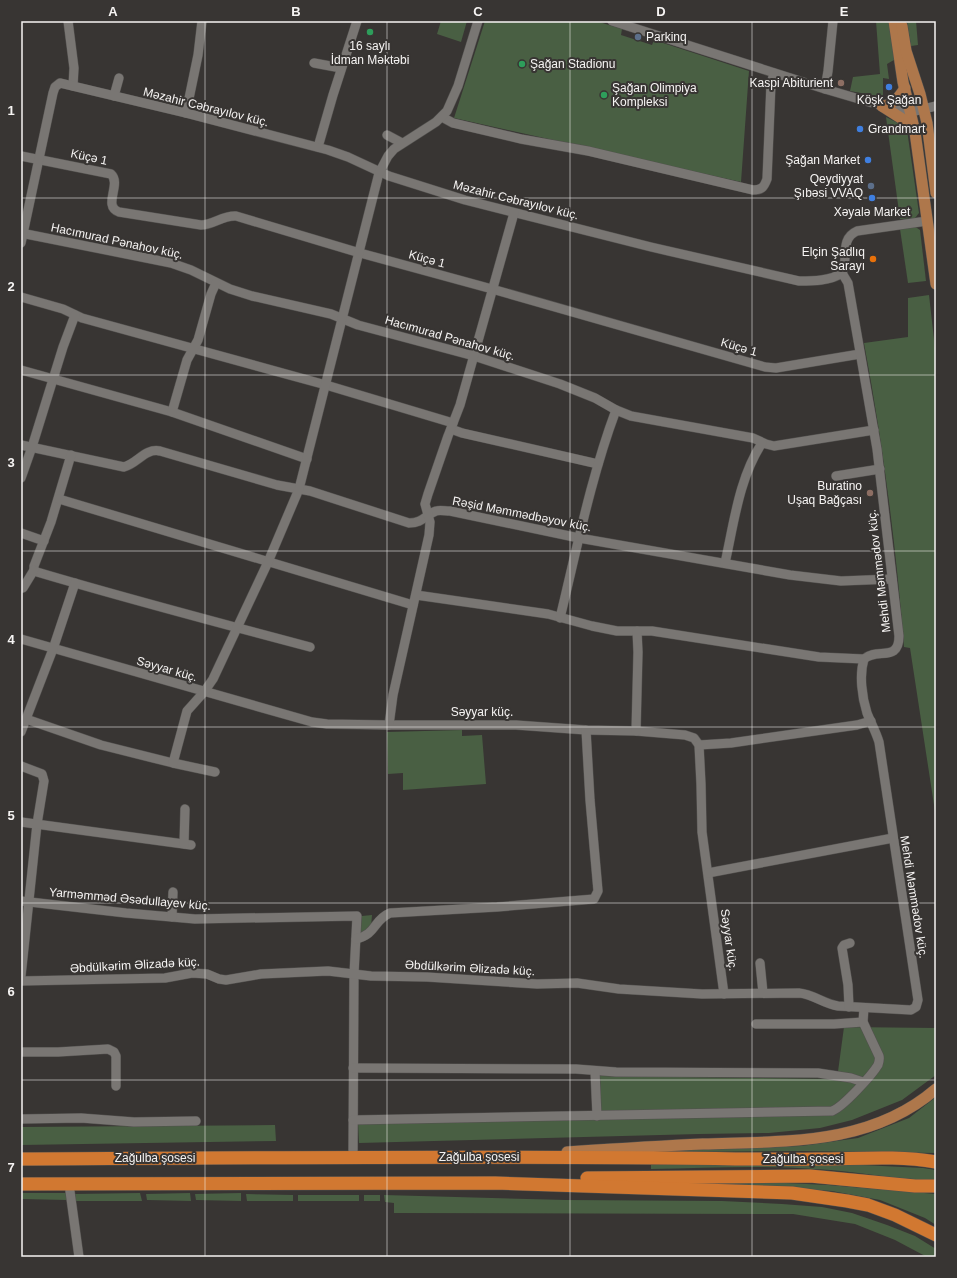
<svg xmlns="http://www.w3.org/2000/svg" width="957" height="1278" viewBox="0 0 957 1278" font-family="Arial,sans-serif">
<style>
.green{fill:#495f43}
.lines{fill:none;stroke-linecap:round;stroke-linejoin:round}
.minor-casing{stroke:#53514f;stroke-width:10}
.major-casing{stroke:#53514f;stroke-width:12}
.highway-casing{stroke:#53514f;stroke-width:14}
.minor{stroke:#797673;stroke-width:9}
.major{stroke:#ae774b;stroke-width:11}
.highway{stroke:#d17831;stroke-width:13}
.grid{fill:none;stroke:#f6f4f3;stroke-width:1;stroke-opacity:0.55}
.leisure-dot{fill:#2e9e5b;stroke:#383533;stroke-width:1.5}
.service-dot{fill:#5c6f8a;stroke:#383533;stroke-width:1.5}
.education-dot{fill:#8d6e63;stroke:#383533;stroke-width:1.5}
.shop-dot{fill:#3f7fe0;stroke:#383533;stroke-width:1.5}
.food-dot{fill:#e8710a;stroke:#383533;stroke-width:1.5}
.labels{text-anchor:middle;stroke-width:4;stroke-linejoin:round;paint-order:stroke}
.poi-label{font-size:12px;fill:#f6f4f3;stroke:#383533;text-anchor:end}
.street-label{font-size:12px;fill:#f6f4f3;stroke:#383533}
.neatline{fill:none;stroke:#f6f4f3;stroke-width:1.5}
.grid-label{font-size:13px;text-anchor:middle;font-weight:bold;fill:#f6f4f3}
</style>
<rect width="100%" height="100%" fill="#383533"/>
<g class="green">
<polygon points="441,21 467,21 461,42 437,34"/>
<polygon points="485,21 596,21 622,29 621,35 652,45 654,40 749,71 741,182 454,118"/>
<polygon points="876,21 889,21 899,57 887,64 889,79 883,78 883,97 850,91 853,77 880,74"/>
<polygon points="907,21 916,21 918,45 911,46"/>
<polygon points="886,117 902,125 907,130 919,213 915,218 900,219"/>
<polygon points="914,226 920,230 926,281 908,283 900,229"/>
<path d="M 929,295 L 936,357 L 936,818 L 910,648 L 904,647 C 896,545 883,444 864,343 L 908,337 L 908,298 Z"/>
<polygon points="462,730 462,736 482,735 486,784 403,790 403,773 388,774 387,732"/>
<polygon points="372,915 371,927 360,933 362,916"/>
<polygon points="844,1027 936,1028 936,1075 902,1100 852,1120 820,1128 769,1133 699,1134 359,1143 358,1123 601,1119 600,1076 837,1079"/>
<polygon points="936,1097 936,1153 800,1151 678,1152 677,1150 801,1146 858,1138 909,1118"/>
<polygon points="275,1125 276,1141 21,1145 21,1127"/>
<path d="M 755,1164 L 842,1164 L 923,1168 L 936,1170 L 936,1180 C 895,1180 856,1171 815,1169 C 761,1165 706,1168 651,1169 L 651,1165 Z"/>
<polygon points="664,1181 764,1182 828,1185 936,1194 936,1225 925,1218 880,1200 832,1191"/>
<polygon points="21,1193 66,1193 67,1200 21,1199"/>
<polygon points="140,1193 142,1201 76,1201 75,1194"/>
<polygon points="190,1193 191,1201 147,1200 146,1194"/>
<polygon points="241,1193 241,1201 196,1200 195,1194"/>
<polygon points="246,1194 293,1195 293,1201 247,1201"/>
<rect x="298" y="1195" width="61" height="6"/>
<rect x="364" y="1195" width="16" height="6"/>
<polygon points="384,1195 566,1200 722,1201 782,1204 822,1207 852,1213 887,1225 915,1236 936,1249 936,1257 927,1257 895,1240 855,1224 793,1214 394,1213 394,1203 385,1202"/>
</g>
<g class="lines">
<g class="minor-casing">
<g id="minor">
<polyline points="68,21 74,68 73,86"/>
<polyline points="612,21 825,89 893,109 911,112 936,106"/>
<polyline points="314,63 341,68"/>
<polyline points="825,89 828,71 833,21"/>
<polyline points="114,96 119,78"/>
<polyline points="186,113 198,55 202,21"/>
<path d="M 442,117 L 453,123 L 521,139 L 588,151 L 753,190 C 762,190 764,187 767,179 L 771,84 L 774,73"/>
<polyline points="387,135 402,143"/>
<polyline points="318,147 333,95 357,21"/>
<path d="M 21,156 L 111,174 C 122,184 102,206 119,212 L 201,225 C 213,225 223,215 236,216 L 360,253 L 492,289 L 765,367 L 776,368 L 860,354"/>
<polyline points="21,233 171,263 191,270 230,289 252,296 331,314 358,325 474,356 560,384 595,398 616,410 631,416 753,438 766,444 774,446 874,430"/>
<path d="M 21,243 L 53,93 L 55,87 L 60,83 L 186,113 L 328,150 L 348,157 L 389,176 L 465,200 L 651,247 L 799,281 C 813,281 830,281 842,273 C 849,259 839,239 857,231 L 927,221"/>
<polyline points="21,297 63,309 82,318 326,385 453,423"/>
<polyline points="21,370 172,412 307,459"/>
<polyline points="172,412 187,360 198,340 211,294 216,283"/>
<polyline points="451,429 462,433 598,464"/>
<path d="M 21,445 L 124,467 C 138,463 145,448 160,451 L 277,485 L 310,491 L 409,523 C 423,523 425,515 436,511 C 440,510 445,511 450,511 L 579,538 L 790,575 L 841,581 L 892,579"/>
<path d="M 71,455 L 51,522 L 34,566 L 34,570 L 37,572 C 128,599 219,623 310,647"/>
<polyline points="836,476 880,469"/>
<polyline points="21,478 32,447 63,347 75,315"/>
<polyline points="59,499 413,605"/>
<polyline points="21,533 44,541"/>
<path d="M 725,563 C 734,523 739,478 762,443"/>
<polyline points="23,588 34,570"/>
<polyline points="416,595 548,614 592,626 617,631 652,631 819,657 864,659"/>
<path d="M 560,618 C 577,548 591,477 616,410"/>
<polyline points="21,639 312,722 327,724 389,725 516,725 586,730 636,731 685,735 694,738 699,745 701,784 702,832 724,994"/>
<polyline points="26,719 101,745 173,763 215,772"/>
<polyline points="389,725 393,695 429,535 430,522 425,504 428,494 448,436 460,405 514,213"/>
<polyline points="636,731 638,652 637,631"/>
<polyline points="21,732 53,649 75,583"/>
<polyline points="699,745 731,743 857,725 871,721"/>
<polyline points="173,763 187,711 204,692 213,679 268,562 299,489 379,173 388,156 394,149 436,122 447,111 458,86 478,21"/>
<polyline points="21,766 42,774 44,781 37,824 21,976"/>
<polyline points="21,822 191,845"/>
<polyline points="184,844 185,809"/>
<polyline points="708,873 893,838"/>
<polyline points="21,901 126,913 195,919 357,916 354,974 353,1158"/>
<polyline points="172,917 173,892"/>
<path d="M 356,939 C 377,934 373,920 390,913 L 497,907 L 594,899 L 598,891 L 590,800 L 586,730"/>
<polyline points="760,963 763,993"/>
<path d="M 21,981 L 165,978 L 192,973 L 207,974 L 219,979 L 226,980 L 261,974 L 328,971 L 371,976 L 427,977 L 537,984 L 577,983 L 619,989 L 702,994 L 799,993 C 813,994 824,1004 838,1006 L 911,1010 L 916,1007 L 918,1000 L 879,742 C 876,732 871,723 867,713 C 862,697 859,675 864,659 C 877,647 899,663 899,636 L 877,449 L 848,283 L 842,273"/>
<polyline points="849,1007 848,985 842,948 844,945 850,943"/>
<polyline points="756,1024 834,1024 863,1022"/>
<polyline points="21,1052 58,1052 108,1049 114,1052 116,1056 116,1086"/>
<polyline points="353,1068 576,1069 616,1072 818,1073 851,1078 863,1082"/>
<polyline points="595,1071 597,1116"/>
<polyline points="21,1119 81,1118 134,1122 196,1121"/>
<path d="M 353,1120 L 832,1111 C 843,1107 872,1075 878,1065 C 879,1062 880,1059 879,1056 L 863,1022 L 864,1008"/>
<polyline points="69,1184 79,1257"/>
</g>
</g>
<g class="major-casing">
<g id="major">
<polyline points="894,21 903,82 915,132 936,284"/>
<polyline points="902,26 906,51 920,94 927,123 936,193"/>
<polyline points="882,106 907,122 915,131"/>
<path d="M 882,106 C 894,105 899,97 905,88"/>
<path d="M 567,1152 C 612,1149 658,1146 703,1144 C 785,1141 870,1146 936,1089"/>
</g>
</g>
<g class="highway-casing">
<g id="highway">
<path d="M 21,1159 C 236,1158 450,1156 665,1158 C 715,1158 766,1160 817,1159 C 856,1159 897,1155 936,1162"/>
<polyline points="587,1178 810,1176 915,1186 936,1186"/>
<polyline points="21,1184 495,1183 792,1193 847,1201 868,1205 895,1215 936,1235"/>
</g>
</g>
<use href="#minor" class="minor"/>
<use href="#major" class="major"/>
<use href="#highway" class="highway"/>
</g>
<path class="grid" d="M 205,21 L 205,1257M 387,21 L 387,1257M 570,21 L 570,1257M 752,21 L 752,1257M 21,198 L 936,198M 21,375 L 936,375M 21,551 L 936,551M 21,727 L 936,727M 21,903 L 936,903M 21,1080 L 936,1080"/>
<g class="leisure-dot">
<circle cx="370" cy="32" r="4"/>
<circle cx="522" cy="64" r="4"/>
<circle cx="604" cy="95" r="4"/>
</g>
<g class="service-dot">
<circle cx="638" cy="37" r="4"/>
<circle cx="871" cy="186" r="4"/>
</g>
<g class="education-dot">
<circle cx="841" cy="83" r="4"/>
<circle cx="870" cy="493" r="4"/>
</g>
<g class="shop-dot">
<circle cx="889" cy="87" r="4"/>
<circle cx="860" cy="129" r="4"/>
<circle cx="868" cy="160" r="4"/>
<circle cx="872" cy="198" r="4"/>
</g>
<circle class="food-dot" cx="873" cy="259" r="4"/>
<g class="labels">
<g class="poi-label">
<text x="646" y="41" text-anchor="start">Parkinq</text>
<text x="370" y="50" text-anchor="middle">16 saylı<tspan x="370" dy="14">İdman Məktəbi</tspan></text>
<text x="530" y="68" text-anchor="start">Şağan Stadionu</text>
<text x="833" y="87">Kaspi Abiturient</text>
<text x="612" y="92" text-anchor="start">Şağan Olimpiya<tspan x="612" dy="14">Kompleksi</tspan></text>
<text x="889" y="104" text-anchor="middle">Köşk Şağan</text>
<text x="868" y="133" text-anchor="start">Grandmart</text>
<text x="860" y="164">Şağan Market</text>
<text x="863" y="183">Qeydiyyat<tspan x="863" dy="14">Şıbəsi VVAQ</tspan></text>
<text x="872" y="216" text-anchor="middle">Xəyalə Market</text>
<text x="865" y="256">Elçin Şadlıq<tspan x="865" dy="14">Sarayı</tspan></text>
<text x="862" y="490">Buratino<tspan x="862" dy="14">Uşaq Bağçası</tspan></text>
</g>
<g class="street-label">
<text transform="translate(206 107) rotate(14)" y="4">Məzahir Cəbrayılov küç.</text>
<text transform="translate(89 157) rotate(12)" y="4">Küçə 1</text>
<text transform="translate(516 200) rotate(14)" y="4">Məzahir Cəbrayılov küç.</text>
<text transform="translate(117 241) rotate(12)" y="4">Hacımurad Pənahov küç.</text>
<text transform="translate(427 259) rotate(15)" y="4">Küçə 1</text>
<text transform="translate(450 338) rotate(16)" y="4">Hacımurad Pənahov küç.</text>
<text transform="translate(739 347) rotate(16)" y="4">Küçə 1</text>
<text transform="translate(522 514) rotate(11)" y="4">Rəşid Məmmədbəyov küç.</text>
<text transform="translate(879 571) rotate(-97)" y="4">Mehdi Məmmədov küç.</text>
<text transform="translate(167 669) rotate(16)" y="4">Səyyar küç.</text>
<text x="482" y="716">Səyyar küç.</text>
<text transform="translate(914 897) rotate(81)" y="4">Mehdi Məmmədov küç.</text>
<text transform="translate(130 899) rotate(5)" y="4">Yarməmməd Əsədullayev küç.</text>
<text transform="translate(729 940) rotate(82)" y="4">Səyyar küç.</text>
<text transform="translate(135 965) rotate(-3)" y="4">Əbdülkərim Əlizadə küç.</text>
<text transform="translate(470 968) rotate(3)" y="4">Əbdülkərim Əlizadə küç.</text>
<text x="479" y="1161">Zağulba şosesi</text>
<text x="155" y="1162">Zağulba şosesi</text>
<text x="803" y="1163">Zağulba şosesi</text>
</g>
</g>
<rect width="957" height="1278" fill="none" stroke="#383533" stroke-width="44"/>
<rect x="22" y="22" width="913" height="1234" class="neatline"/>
<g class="grid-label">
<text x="113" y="16">A</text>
<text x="296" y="16">B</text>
<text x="478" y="16">C</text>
<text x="661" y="16">D</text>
<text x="844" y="16">E</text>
<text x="11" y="115">1</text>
<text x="11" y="291">2</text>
<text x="11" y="467">3</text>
<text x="11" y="644">4</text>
<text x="11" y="820">5</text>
<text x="11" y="996">6</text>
<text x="11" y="1172">7</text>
</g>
</svg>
